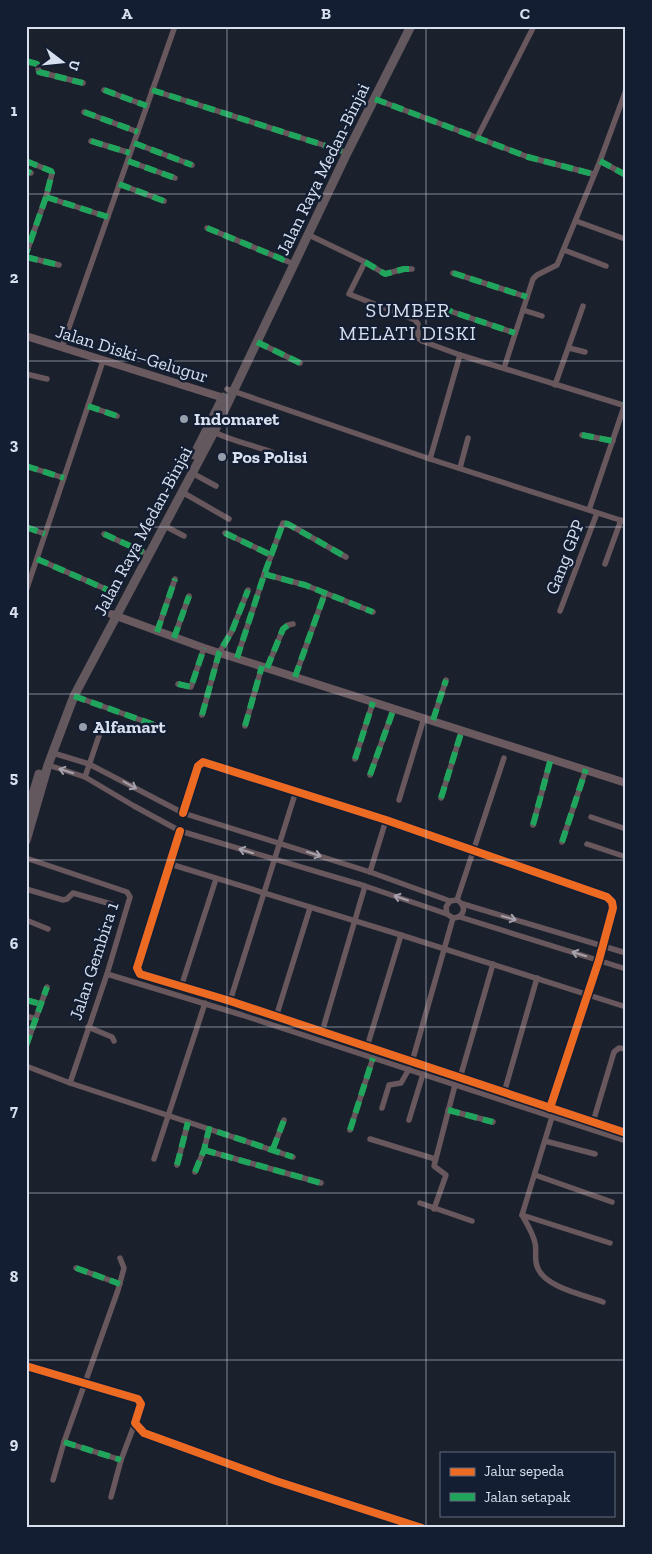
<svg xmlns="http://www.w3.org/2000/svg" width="652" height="1554" viewBox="0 0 652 1554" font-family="'Zilla Slab',serif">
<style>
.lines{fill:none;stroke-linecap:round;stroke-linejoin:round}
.minor{stroke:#68575c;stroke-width:5.5}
.secondary{stroke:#6b5960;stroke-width:8}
.trunk{stroke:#64585f;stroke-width:9}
.quiet{stroke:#20a55d;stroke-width:6;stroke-dasharray:12 6;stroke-linecap:butt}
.cycleway-casing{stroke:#141e33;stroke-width:11}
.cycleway{stroke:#ed6a23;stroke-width:8}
.oneway{stroke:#a6a2ad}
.grid{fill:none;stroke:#d8e0ef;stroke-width:1;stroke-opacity:0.55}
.poi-dot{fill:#969dab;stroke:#141e33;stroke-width:2}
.labels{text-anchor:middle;stroke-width:5;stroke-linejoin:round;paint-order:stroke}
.street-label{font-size:18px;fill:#d8e0ef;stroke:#141e33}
.poi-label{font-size:18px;font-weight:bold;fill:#d8e0ef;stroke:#141e33;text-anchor:start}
.quarter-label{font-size:20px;letter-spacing:1px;fill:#d8e0ef;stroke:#141e33}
.neatline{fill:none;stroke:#d8e0ef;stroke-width:2}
.grid-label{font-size:16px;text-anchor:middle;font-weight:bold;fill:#d8e0ef}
</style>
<rect width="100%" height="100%" fill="#1b212c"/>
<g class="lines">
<g class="minor">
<polyline points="26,61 37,64 39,72 83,83"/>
<polyline points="104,90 147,106"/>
<polyline points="152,90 342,151"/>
<polyline points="375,99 528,157 593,174"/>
<polyline points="84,112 138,132"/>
<polyline points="477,138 534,26"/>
<polyline points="91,141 130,153"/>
<polyline points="134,143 192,165"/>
<polyline points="26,161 51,171 52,173 46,197 26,254"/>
<polyline points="128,161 175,178"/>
<polyline points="600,161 626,175"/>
<polyline points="26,171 31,173"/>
<polyline points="119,184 164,201"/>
<polyline points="46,197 108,217"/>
<polyline points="576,221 625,239"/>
<polyline points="207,228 289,262"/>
<polyline points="309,235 365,262 349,294 415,320 418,324 418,338 422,341 460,355 626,406"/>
<polyline points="564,250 606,266"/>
<polyline points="26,257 59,265"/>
<polyline points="365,262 385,274 404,269 412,269"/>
<polyline points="453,273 527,297"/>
<polyline points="441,308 515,333"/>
<polyline points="523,310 542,316"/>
<polyline points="257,342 300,363"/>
<polyline points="62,347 175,26"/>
<polyline points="569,348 585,352"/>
<polyline points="504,368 533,279 537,275 557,265 600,161 626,90"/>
<polyline points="26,374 47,379"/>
<polyline points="555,385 583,306"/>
<polyline points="227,389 430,459 626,522"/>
<polyline points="88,406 117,416"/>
<path d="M 214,432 C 232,441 252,445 272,452"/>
<polyline points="582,435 613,441"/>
<polyline points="430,459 460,355"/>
<polyline points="26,466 64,478"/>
<polyline points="460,468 468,438"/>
<polyline points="192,473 216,486"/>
<polyline points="182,492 229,519"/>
<polyline points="589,510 625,404"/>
<polyline points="163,525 184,536"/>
<polyline points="26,527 45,534"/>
<polyline points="225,533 271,555"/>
<polyline points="104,534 143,552"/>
<polyline points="37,559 108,590"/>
<polyline points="605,564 621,520"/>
<polyline points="264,574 305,585 373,612"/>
<polyline points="26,591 103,361"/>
<polyline points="560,611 597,513"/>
<polyline points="157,632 175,579"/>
<polyline points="174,638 189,596"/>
<polyline points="237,658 264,575 283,523 288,524 346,557"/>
<polyline points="267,668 283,629 288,625 293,624"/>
<polyline points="295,677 325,593"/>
<polyline points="178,684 191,687 204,648"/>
<polyline points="74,696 163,728"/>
<polyline points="202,715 219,653 232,631 248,590"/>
<polyline points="433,720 446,680"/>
<polyline points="245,726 262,666"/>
<polyline points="53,753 89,764 183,813 370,872 450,901"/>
<polyline points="355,759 373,702"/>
<path d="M 48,765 L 85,777 L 134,806 L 180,831 L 365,886 L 447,914 L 453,918 C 465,917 467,906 457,900 L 450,901 L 446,907 L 447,914"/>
<polyline points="370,775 394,708"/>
<polyline points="85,777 103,724"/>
<polyline points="441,798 462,730"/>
<polyline points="399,800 424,718"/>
<polyline points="183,813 198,766 203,762 386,820 607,897 612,902 613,908 599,960 550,1108"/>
<polyline points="591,817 626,829"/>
<polyline points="533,825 551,758"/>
<polyline points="180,831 137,968 140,974 230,1001 626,1133"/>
<polyline points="562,842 586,769"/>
<polyline points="587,844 626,857"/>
<polyline points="26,858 127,892 130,897 107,974 70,1083"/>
<polyline points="170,864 401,935 626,1007"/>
<polyline points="370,872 386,820"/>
<polyline points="26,889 63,900 67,899 73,893 111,904"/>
<polyline points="457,900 504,758"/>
<polyline points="463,904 626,953"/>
<polyline points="460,917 626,969"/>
<polyline points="26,920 48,929"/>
<polyline points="107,974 242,1015 626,1141"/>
<polyline points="181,987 216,879"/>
<polyline points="26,1000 41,1004"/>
<polyline points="230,1001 296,791"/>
<polyline points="26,1016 36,1019"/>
<polyline points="276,1017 310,908"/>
<polyline points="88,1027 112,1037 114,1041"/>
<polyline points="322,1032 365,886"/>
<polyline points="26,1046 47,987"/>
<polyline points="367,1047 401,935"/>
<polyline points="412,1062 453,918"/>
<polyline points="26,1066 70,1083 293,1157"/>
<polyline points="460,1078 493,964"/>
<polyline points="504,1093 537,978"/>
<polyline points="382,1108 389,1085 401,1083 409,1069"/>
<polyline points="448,1110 493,1122"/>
<path d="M 552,1117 L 522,1215 C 527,1224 533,1233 535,1243 C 537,1250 534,1258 537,1266 C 543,1287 584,1295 603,1302"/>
<polyline points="409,1120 423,1074"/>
<polyline points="593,1122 614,1052 619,1048 626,1049"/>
<polyline points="350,1130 373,1058"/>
<polyline points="370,1139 435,1159"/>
<polyline points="545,1141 595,1154"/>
<polyline points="273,1149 284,1120"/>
<polyline points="204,1150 321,1183"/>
<polyline points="154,1159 205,1003"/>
<polyline points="177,1165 188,1122"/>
<polyline points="195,1172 204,1150 209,1129"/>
<polyline points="535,1175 612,1202"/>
<polyline points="420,1203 472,1221"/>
<polyline points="434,1209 446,1175 434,1166 455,1085"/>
<polyline points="522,1215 610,1243"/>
<polyline points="76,1268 120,1284"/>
<polyline points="26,1366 138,1399 141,1404 135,1423 144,1433 276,1481 422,1528"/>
<polyline points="64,1442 121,1460"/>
<polyline points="53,1480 64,1442 118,1290 124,1268 120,1258"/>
<polyline points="111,1497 121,1460 135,1423"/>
</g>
<g class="secondary">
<polyline points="26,336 227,399"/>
<polyline points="111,614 204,648 626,783"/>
</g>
<g class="trunk">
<polyline points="194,455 223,397"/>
<polyline points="26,817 39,774"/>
<polyline points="26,841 48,765 74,696 214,432 347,153 411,26"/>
</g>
<g class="quiet">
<polyline points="26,61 37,64 39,72 83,83"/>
<polyline points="104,90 147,106"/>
<polyline points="152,90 342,151"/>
<polyline points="375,99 528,157 593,174"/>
<polyline points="84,112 138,132"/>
<polyline points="91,141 130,153"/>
<polyline points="134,143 192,165"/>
<polyline points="26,161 51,171 52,173 46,197 26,254"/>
<polyline points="128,161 175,178"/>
<polyline points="600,161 626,175"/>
<polyline points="26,171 31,173"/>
<polyline points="119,184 164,201"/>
<polyline points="46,197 108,217"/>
<polyline points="207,228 289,262"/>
<polyline points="26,257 59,265"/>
<polyline points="365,262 385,274 404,269 412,269"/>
<polyline points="453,273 527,297"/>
<polyline points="441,308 515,333"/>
<polyline points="257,342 300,363"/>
<polyline points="625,405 626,402"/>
<polyline points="88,406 117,416"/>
<polyline points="582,435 613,441"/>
<polyline points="26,466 64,478"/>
<polyline points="26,527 45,534"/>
<polyline points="225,533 271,555"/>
<polyline points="104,534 143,552"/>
<polyline points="37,559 108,590"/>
<polyline points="264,574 305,585 373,612"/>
<polyline points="157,632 175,579"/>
<polyline points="174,638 189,596"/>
<polyline points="237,658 264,575 283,523 288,524 346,557"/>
<polyline points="267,668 283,629 288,625 293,624"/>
<polyline points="295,677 325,593"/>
<polyline points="178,684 191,687 204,648"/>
<polyline points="74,696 163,728"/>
<polyline points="202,715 219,653 232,631 248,590"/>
<polyline points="433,720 446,680"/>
<polyline points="245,726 262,666"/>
<polyline points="355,759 373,702"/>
<polyline points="370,775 394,708"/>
<polyline points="441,798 462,730"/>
<polyline points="533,825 551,758"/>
<polyline points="562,842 586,769"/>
<polyline points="26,1000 41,1004"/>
<polyline points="26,1046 47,987"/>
<polyline points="448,1110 493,1122"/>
<polyline points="350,1130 373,1058"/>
<polyline points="273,1149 284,1120"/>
<polyline points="204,1150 321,1183"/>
<polyline points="177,1165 188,1122"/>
<polyline points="195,1172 204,1150 209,1129 293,1157"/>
<polyline points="76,1268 120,1284"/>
<polyline points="64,1442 121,1460"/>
</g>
<g class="cycleway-casing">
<g id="cycleway">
<polyline points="183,813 198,766 203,762 386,820 607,897 612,902 613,908 599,960 550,1108"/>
<polyline points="180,831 137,968 140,974 230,1001 626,1133"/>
<polyline points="26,1366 138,1399 141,1404 135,1423 144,1433 276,1481 422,1528"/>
</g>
</g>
<use href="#cycleway" class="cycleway"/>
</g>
<defs><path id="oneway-shaft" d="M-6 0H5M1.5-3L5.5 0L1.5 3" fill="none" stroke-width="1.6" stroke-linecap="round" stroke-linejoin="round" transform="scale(1.25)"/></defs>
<g class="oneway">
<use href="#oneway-shaft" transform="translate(66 771) rotate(-162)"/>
<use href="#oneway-shaft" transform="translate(130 785) rotate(29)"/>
<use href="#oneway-shaft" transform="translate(246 851) rotate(-163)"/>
<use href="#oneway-shaft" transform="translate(314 854) rotate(18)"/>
<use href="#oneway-shaft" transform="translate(401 898) rotate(-161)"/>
<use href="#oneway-shaft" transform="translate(509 918) rotate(16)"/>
<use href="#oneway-shaft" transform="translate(579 954) rotate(-163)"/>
</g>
<path class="grid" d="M 227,26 L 227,1528M 426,26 L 426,1528M 26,194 L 626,194M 26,361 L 626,361M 26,527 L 626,527M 26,694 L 626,694M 26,860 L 626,860M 26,1027 L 626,1027M 26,1193 L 626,1193M 26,1360 L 626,1360"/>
<g class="poi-dot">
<circle cx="184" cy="419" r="5"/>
<circle cx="222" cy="457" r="5"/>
<circle cx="83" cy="727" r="5"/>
</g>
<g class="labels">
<g class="street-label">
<text transform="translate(323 169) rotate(-64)" y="6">Jalan Raya Medan-Binjai</text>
<text transform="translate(132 354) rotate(17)" y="6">Jalan Diski–Gelugur</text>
<text transform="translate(143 531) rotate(-62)" y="6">Jalan Raya Medan-Binjai</text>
<text transform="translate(565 557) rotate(-69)" y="6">Gang GPP</text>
<text transform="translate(94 961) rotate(-72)" y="6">Jalan Gembira 1</text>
</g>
<g class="poi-label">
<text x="194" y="425">Indomaret</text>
<text x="232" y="463">Pos Polisi</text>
<text x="93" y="733">Alfamart</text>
</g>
<g class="quarter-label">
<text x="408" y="317">SUMBER<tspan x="408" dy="23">MELATI DISKI</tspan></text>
</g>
</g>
<rect width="652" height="1554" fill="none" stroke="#141e33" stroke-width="55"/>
<rect x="440" y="1452" width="175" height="65" fill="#141e33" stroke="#626c7e"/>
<rect x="450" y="1468" width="25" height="8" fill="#ed6a23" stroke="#626c7e"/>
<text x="484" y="1476" font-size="15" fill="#d8e0ef">Jalur sepeda</text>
<rect x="450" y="1493" width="25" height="8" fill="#20a55d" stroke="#626c7e"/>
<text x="484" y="1502" font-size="15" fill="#d8e0ef">Jalan setapak</text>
<g transform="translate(62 62) rotate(106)" stroke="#141e33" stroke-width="4" paint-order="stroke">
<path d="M0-4L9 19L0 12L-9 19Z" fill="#d8e0ef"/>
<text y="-8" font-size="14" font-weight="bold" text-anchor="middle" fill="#d8e0ef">U</text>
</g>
<rect x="28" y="28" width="596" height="1498" class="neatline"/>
<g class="grid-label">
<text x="127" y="19">A</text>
<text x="326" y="19">B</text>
<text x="525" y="19">C</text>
<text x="14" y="116">1</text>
<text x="14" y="283">2</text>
<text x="14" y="450">3</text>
<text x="14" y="616">4</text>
<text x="14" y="783">5</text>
<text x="14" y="949">6</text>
<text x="14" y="1116">7</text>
<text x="14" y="1282">8</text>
<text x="14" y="1449">9</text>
</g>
</svg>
